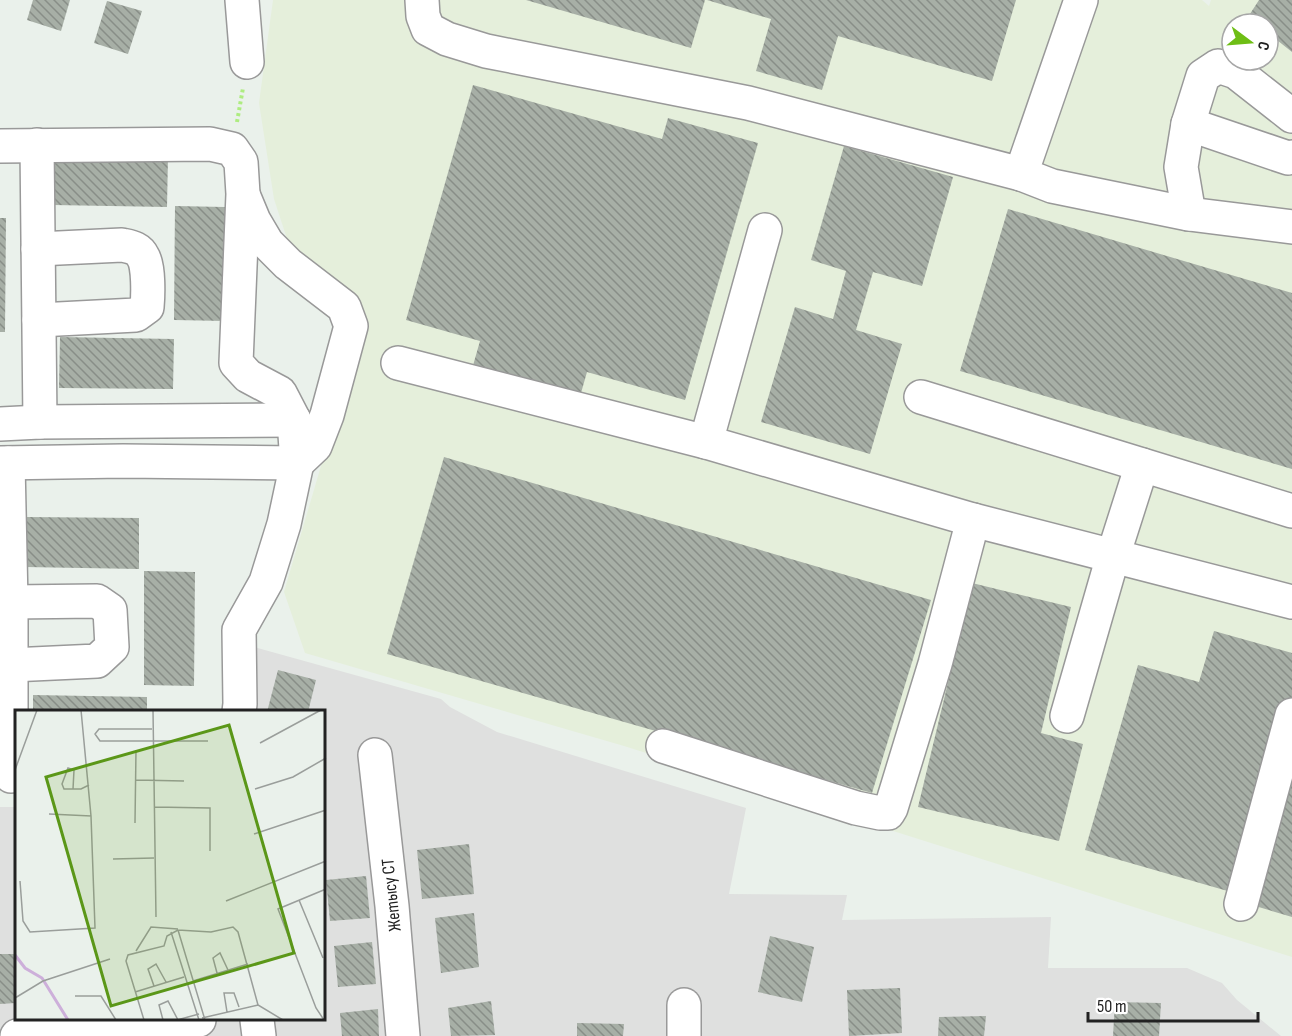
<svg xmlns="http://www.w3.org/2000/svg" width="1292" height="1036" viewBox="0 0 1292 1036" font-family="'Sofia Sans Condensed',sans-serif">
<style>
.residential{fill:#dfe0df}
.commercial{fill:#e5efdb;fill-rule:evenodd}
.building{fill:url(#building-back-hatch)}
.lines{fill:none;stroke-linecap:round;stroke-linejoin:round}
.minor-casing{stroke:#999;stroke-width:36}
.path{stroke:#aeec80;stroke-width:4;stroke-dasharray:3 3;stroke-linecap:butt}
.minor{stroke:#fff;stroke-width:33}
.labels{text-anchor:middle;stroke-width:4.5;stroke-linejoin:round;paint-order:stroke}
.street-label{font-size:18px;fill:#222;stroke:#fff}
.inset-river{fill:none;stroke:#cdafda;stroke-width:3}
.inset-road{fill:none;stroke:#9a9e9b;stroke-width:1.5}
.view{fill:#5b9718;fill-opacity:0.15;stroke:#5b9718;stroke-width:3}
.inset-edge{fill:none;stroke:#222;stroke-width:3}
</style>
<defs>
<pattern id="building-back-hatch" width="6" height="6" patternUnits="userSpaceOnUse" patternTransform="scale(1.5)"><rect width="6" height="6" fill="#a7afa6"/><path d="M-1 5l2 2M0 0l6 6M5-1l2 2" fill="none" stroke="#888e87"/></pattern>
</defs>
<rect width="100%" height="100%" fill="#eaf1eb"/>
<polygon class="residential" points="254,647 441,699 450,707 497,732 746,808 729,894 847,895 842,920 1051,917 1048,968 1187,968 1222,983 1237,1000 1281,1036 0,1036 0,807 16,807 16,1020 324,1020 324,712 251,712"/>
<path class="commercial" d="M 273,0 L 1202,0 L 1209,6 L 1211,0 L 1292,0 L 1292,957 L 624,746 L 305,653 L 284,592 L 355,350 L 290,248 L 274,199 L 259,103 ZM 1232,24 L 1268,24 L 1268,60 L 1232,60 Z"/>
<g class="building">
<polygon points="33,0 70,0 61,31 27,20"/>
<polygon points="526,0 705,0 691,48"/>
<polygon points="707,0 1016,0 992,81 838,36 822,90 756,71 771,19"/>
<polygon points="1259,0 1292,0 1292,52 1268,33 1268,24 1257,24 1248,17"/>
<polygon points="107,1 142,11 128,54 94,43"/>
<polygon points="473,85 662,139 668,118 758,143 685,400 587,372 579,400 472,369 480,341 406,320"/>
<polygon points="844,146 953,177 922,286 873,272 856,330 902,344 870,454 761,422 795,307 833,319 846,271 811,260"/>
<polygon points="54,154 168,156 167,207 53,205"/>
<polygon points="175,206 225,207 224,321 174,320"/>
<polygon points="1008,209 1292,293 1292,469 960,371"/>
<polygon points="0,218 6,218 5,332 0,332"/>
<polygon points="60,337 174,339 173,389 59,388"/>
<polygon points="444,457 931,600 872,793 387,654"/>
<polygon points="26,517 139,518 139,569 25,567"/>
<polygon points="144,571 195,572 194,686 144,685"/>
<polygon points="972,583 1071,607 1041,733 1083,744 1059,841 918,807"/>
<polygon points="1214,631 1292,653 1292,702 1238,894 1085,850 1138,665 1199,682"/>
<polygon points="278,670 316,680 308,712 267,712"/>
<polygon points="33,695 147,697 147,712 33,712"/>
<polygon points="1292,777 1292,917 1252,905"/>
<polygon points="469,844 474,894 422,899 417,850"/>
<polygon points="366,876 370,918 330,921 326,880"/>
<polygon points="474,913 479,967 441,973 435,918"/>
<polygon points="770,936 814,947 802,1002 758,992"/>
<polygon points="372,942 376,984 338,987 334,946"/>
<polygon points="0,954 16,954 16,1003 0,1004"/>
<polygon points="900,988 902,1033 849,1036 847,990"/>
<polygon points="491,1001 495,1035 451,1036 448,1008"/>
<polygon points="1115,1002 1161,1003 1159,1036 1113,1036"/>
<polygon points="378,1009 379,1036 342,1036 340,1013"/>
<polygon points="986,1016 984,1036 938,1036 939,1017"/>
<polygon points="577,1023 624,1024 623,1036 577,1036"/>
</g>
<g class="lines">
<g class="minor-casing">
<g id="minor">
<polyline points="242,0 247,62"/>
<polyline points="422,0 423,16 428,29 447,39 486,51 748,103 1021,174"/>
<polyline points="1081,0 1021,174 1052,186 1189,214 1292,227"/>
<polyline points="1188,124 1288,158 1292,157"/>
<polyline points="37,145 40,422"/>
<polyline points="0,146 210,144 232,149 241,162 243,194 236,363 248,376 280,393 294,420 297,463 284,524 266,582 239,630 240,704 239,712"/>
<polyline points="1189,214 1181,167 1188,124 1203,76 1218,66 1236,72 1292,116"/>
<path d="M 38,249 L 122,245 C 131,247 139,248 143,257 C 149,266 148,296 147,307 L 136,315 L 39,320"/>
<polyline points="398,363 706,442 973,520 1292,602"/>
<polyline points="921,397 1292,511"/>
<polyline points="0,424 40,422 294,420"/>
<polyline points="706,442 765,230"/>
<polyline points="0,463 123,461 297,463 315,446 327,415 351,326 344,307 288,264 267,243 254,221 244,197"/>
<polyline points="8,463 11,602 11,776"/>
<polyline points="11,602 97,601 110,610 112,647 97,661 11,665"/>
<polyline points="1067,716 1113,556 1142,465"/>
<polyline points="663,746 856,808 880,813 888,813 891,808 935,664 973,520"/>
<polyline points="375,755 392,906 403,1036"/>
<polyline points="1241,904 1292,715"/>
<polyline points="257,1020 259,1036"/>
<polyline points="17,1036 199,1020"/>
<polyline points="684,1036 684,1005"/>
</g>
</g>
<polyline class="path" points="237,122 243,88"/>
<use href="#minor" class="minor"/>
</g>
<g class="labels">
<g class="street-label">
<text transform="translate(391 895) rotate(-96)" y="6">Жетысу СТ</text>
</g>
</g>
<g transform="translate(15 710)">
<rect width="310" height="310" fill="#eaf1eb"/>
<path class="inset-river" d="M 0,245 L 10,258 L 27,268 L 53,310"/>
<path class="inset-road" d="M 138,0 L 141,207M 137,19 L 84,19 L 80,24 L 85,31 L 193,31M 245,33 L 306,0M 0,60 L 22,0M 121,70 L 169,71M 58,79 L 59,60 L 53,58 L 47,74 L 49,79 L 66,79 L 74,75M 240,79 L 278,67 L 311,48M 139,97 L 195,98 L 195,141M 34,104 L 76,106 L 66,0M 120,113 L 121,40M 239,124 L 311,100M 98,149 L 139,148M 5,171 L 8,211 L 15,222 L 80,218 L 76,106M 284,190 L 308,248M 211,191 L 311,151M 163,220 L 190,310M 156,222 L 184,310M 121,241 L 136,217 L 163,219M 202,263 L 198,248 L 205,243 L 213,260M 178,271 L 233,254M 139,276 L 133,259 L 141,254 L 151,272M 120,282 L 169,267M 60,286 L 86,286 L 101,310M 0,288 L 28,271 L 95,249M 212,302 L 209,283 L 219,283 L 224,297M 187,308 L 243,295M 129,310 L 111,251 L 113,245 L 149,236 L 152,226 L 163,220 L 196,222 L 218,217 L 223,222 L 243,295 L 268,310M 148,310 L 144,295 L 153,291 L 163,310M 162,310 L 184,304M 309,310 L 301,298 L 263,199 L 311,179"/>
<path class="view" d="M 214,15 L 279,243 L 96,296 L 31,67 Z"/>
<rect width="310" height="310" class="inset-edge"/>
</g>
<g transform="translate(1250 42) rotate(106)"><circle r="28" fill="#ffffff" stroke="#a7a7a7" stroke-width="1.5"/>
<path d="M0-4.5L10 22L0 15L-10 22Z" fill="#6ebe15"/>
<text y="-9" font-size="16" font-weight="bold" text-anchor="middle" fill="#222222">С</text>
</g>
<path d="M1088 1012v9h170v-9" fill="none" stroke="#222222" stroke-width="3"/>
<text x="1097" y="1012" font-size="18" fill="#222222" stroke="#ffffff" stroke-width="4.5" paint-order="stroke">50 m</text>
</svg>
